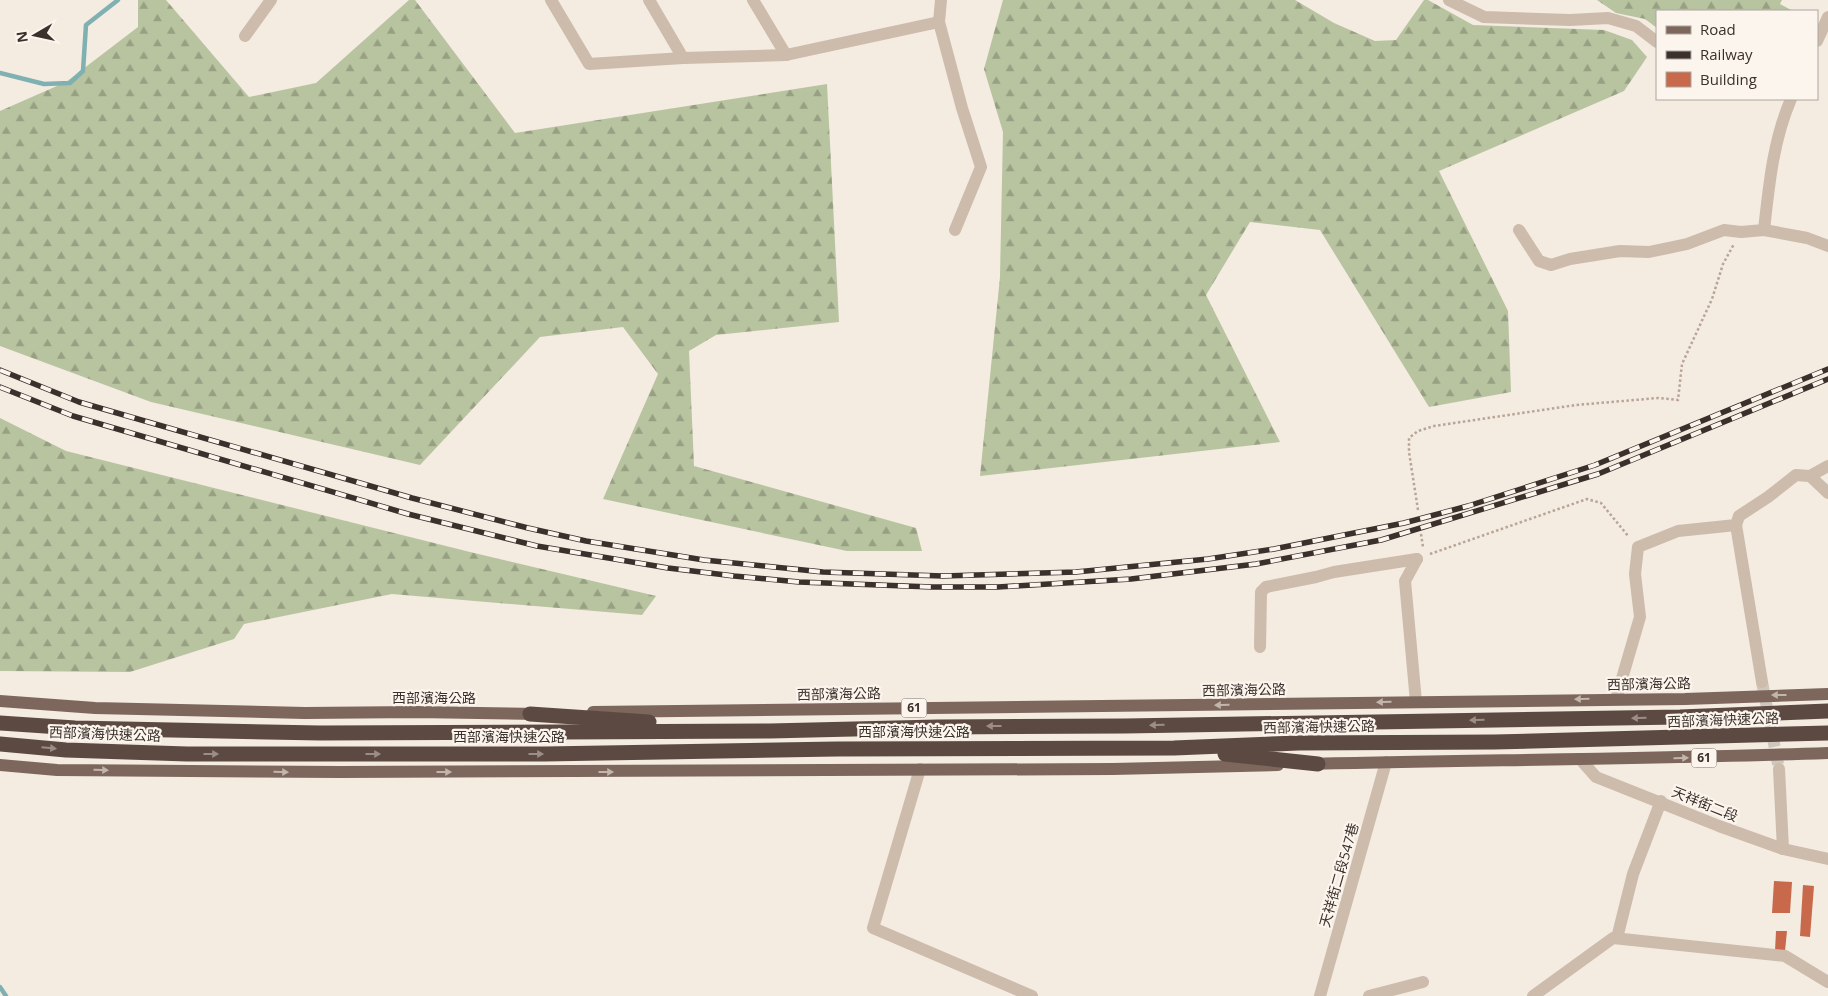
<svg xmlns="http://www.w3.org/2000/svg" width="1828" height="996" viewBox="0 0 1828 996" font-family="'Open Sans','Noto Sans TC',sans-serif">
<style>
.forest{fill:url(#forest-firs)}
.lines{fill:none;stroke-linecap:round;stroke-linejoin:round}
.stream{stroke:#7fb0b2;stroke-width:4.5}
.building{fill:#c8694b}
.minor-tunnel{stroke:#cfc6bd;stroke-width:12;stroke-dasharray:12 6;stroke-linecap:butt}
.path{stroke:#b9a596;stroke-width:2.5;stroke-dasharray:2.5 2.5;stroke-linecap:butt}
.minor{stroke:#cdbbac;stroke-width:12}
.major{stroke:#7d675c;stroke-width:12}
.highway{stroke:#5c4a42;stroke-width:15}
.rail-casing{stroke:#3b302b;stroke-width:5.5}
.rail{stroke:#fbf5ee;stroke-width:4;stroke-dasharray:11;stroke-linecap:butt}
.oneway{fill:#c2b5ac}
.oneway2{fill:#9c8e87}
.labels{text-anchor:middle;stroke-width:4.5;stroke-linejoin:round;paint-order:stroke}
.shield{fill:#fbf5ee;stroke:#756b66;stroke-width:1}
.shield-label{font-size:12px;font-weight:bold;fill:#3b302b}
.street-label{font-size:14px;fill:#3b302b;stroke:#fbf5ee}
</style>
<defs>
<pattern id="forest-firs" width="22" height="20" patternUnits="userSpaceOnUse" patternTransform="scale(1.25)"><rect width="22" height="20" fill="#b8c4a0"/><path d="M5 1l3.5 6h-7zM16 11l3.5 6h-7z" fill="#97a083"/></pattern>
</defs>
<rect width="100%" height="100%" fill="#f4ebe1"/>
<g class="forest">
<polygon points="138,0 166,0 249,97 316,83 409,0 415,0 515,133 827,84 839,322 716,335 689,351 694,466 916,528 922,551 847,551 603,499 658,374 623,327 540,337 420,465 151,402 0,346 0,111 66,82 138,27"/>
<polygon points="1003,0 1295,0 1334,23 1375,41 1396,40 1424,0 1428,0 1473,25 1604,30 1632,40 1647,57 1624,91 1439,171 1508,311 1511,392 1429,407 1320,230 1250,222 1206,295 1280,442 980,476 1000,277 1003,132 984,69"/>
<polygon points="1597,0 1782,0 1780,4 1793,11 1657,11 1657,28 1645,19 1616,13"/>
<polygon points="0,418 66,451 470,552 656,596 642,615 392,594 244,624 234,639 130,672 0,671"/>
</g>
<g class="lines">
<g class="stream">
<polyline points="0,73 44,84 70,83 83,71 86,25 118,0"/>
<polyline points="0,987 6,996"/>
</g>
</g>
<g class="building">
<polygon points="1774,881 1792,882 1790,913 1772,913"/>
<polygon points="1803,885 1814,886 1810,937 1800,936"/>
<polygon points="1776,931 1787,931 1785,951 1775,951"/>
</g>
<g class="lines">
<polyline class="minor-tunnel" points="1762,682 1779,769"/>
<g class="path">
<polyline points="1418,510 1409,452 1409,438 1418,431 1434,426 1576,405 1658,398 1678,400 1682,364 1712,299 1723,264 1734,244"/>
<polyline points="1421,534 1423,547"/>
<polyline points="1430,554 1587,499 1601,503 1629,537"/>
</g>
<g class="minor">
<polyline points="551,0 589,64 683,58 786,55 939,22"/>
<polyline points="649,0 683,58"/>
<polyline points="753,0 786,55"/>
<polyline points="941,0 939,22 962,108 981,167 955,230"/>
<polyline points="1449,0 1484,17 1570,20 1608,18 1636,26 1657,42"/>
<polyline points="245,36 271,0"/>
<polyline points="1817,41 1828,17"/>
<path d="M 1519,230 L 1539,261 L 1551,265 L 1570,259 L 1620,251 L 1649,252 L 1687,244 L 1724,230 L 1741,232 L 1764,230 C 1769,185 1773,141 1791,99"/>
<polyline points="1764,230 1807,238 1828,246"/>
<polyline points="1810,476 1828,466"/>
<polyline points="1736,525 1762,682"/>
<polyline points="1260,647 1261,592 1266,587 1316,577 1334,572 1417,559"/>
<polyline points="1616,699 1640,617 1635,574 1638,547 1678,531 1736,525 1739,516 1768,497 1796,475 1810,476 1828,493"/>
<polyline points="1416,702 1405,581 1417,559"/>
<polyline points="1580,759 1596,777 1719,826 1783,849 1828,859"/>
<polyline points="920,769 873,928 1032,996"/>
<polyline points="1779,769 1783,849"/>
<polyline points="1617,938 1633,874 1661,801"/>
<polyline points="1320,996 1386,762"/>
<polyline points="1369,996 1423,982"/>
<polyline points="1533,996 1613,938 1785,956 1828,982"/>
</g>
<g class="major">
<polyline points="0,701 95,708 305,713 416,712 538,714"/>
<polyline points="593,712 1685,699 1828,694"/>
<path d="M 1308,764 C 1481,760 1655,759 1828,753"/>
<polyline points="0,765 57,770 340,772 1113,769 1278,765"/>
</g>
<g class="highway">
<polyline points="530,714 649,722"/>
<polyline points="0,723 75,728 320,733 770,731 937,727 1125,726 1680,717 1828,711"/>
<polyline points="0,744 66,750 187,754 545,754 837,749 1174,748 1298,743 1494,742 1828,733"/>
<polyline points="1225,754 1318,764"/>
</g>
<g class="rail-casing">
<g id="rail">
<polyline points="0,370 79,402 412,498 528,528 586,541 704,560 823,572 943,576 1076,572 1208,559 1274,549 1404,523 1468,506 1595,465 1828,369"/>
<polyline points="0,387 73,416 408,514 537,546 668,568 734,576 799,582 932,587 998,587 1131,579 1256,564 1381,540 1598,474 1828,379"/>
</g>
</g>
<use href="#rail" class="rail"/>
</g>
<defs><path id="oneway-solid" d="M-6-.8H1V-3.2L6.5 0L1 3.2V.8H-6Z" transform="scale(1.25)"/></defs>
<g class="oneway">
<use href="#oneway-solid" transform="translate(1779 695) rotate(180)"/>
<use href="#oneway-solid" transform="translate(1582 699) rotate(179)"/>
<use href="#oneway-solid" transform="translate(1384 702) rotate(179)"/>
<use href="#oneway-solid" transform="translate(1222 705) rotate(179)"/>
<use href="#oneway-solid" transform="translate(1681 758) rotate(-1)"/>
<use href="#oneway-solid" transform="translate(101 770) rotate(1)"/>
<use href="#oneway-solid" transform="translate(281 772) rotate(1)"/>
<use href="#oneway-solid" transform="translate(444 772)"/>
<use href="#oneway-solid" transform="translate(606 772)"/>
</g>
<g class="oneway2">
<use href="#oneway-solid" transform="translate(1639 718) rotate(179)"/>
<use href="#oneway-solid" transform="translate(1477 720) rotate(179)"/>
<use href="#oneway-solid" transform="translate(1157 725) rotate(179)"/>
<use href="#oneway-solid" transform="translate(994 726) rotate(180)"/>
<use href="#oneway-solid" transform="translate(49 748) rotate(5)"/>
<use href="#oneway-solid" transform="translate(211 754)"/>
<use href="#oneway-solid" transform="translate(373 754)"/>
<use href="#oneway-solid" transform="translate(536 754)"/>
</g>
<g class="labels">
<g class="shield">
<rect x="901.5" y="698.5" width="25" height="19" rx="4"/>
<rect x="1691.5" y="748.5" width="25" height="19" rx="4"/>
</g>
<g class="shield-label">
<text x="914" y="712">61</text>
<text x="1704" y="762">61</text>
</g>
<g class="street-label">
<text transform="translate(1649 684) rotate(-1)" y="5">西部濱海公路</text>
<text transform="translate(1244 690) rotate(-1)" y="5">西部濱海公路</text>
<text transform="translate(839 694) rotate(-1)" y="5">西部濱海公路</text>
<text x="434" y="703">西部濱海公路</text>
<text transform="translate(1723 720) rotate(-2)" y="5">西部濱海快速公路</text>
<text transform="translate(1319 727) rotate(-1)" y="5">西部濱海快速公路</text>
<text x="914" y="737">西部濱海快速公路</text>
<text transform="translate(105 734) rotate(2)" y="5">西部濱海快速公路</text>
<text x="509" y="742">西部濱海快速公路</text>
<text transform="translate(1705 804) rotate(22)" y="5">天祥街二段</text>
<text transform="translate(1339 875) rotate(-74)" y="5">天祥街二段547巷</text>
</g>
</g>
<rect x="1656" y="10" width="162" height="90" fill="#fbf5ee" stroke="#aea6a0"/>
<rect x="1666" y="26" width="25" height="8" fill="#7d675c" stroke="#aea6a0"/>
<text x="1700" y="35" font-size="15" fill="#3b302b">Road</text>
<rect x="1666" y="51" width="25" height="8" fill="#3b302b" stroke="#aea6a0"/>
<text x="1700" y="60" font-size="15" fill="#3b302b">Railway</text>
<rect x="1666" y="72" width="25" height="15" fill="#c8694b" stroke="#aea6a0"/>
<text x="1700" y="85" font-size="15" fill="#3b302b">Building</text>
<g transform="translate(35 35) rotate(261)" stroke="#fbf5ee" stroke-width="4" paint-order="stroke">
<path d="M0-4L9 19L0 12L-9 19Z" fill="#3b302b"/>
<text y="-8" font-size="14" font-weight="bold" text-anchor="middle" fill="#3b302b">N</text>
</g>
</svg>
